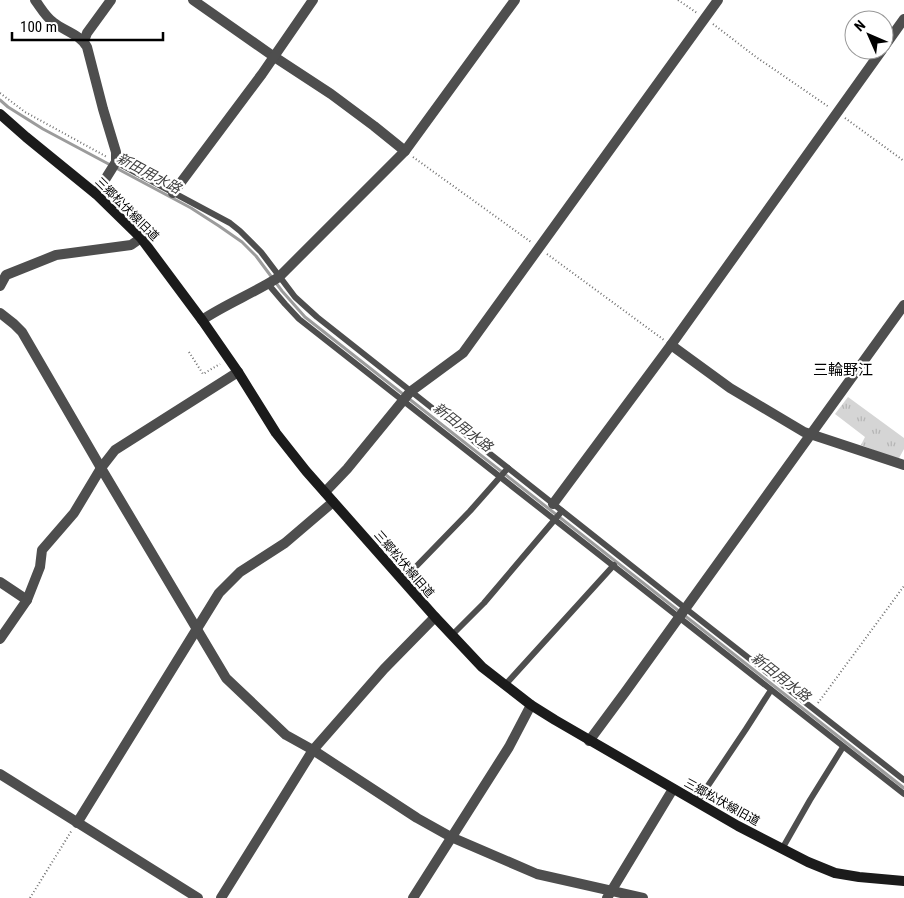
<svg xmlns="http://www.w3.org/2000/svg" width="904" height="898" viewBox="0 0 904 898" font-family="'Roboto Condensed','Noto Sans JP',sans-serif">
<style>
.grass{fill:url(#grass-tufts)}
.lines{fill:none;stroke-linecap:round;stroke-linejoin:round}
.stream{stroke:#9c9c9c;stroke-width:3}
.path{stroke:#707070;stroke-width:2;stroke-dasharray:1 2.5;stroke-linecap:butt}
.lane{stroke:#4e4e4e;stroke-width:6}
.street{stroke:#4e4e4e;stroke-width:10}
.secondary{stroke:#1b1b1b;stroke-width:10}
.labels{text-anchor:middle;stroke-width:4.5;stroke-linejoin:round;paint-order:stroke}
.street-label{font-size:12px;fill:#000;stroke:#fff}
.water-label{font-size:14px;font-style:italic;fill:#3d3d3d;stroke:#fff}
.quarter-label{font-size:15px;fill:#000;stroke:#fff}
</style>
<defs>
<pattern id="grass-tufts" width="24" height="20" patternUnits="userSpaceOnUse" patternTransform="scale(1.25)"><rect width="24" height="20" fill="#d5d5d5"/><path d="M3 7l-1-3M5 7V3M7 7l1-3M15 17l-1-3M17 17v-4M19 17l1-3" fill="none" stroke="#b5b5b5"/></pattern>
</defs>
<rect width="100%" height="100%" fill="#fff"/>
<polygon class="grass" points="848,397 904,438 904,449 898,460 861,445 865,437 835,414"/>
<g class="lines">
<polyline class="stream" points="0,100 8,107 43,129 191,208 219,226 242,242 256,256 282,291 305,317 904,788"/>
<g class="path">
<polyline points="678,0 697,13"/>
<polyline points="713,24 756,57 829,107"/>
<polyline points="0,93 25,112 107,157"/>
<polyline points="845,118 904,161"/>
<polyline points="413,157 531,242"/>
<polyline points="547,254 664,340"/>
<polyline points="189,352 203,374 220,364"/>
<polyline points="818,703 904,586"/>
<polyline points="30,898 72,830"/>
</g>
<g class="lane">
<polyline points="116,162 230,223 240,231 261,252 295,297 317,317 685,608 904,780"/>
<polyline points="268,284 285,304 299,319 904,794"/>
<polyline points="403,580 470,511 508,468"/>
<polyline points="452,635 484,603 562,511"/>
<polyline points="505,685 614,565"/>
<polyline points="697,802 746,729 771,690"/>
<polyline points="782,849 810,800 843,747"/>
</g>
<g class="street">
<path d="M 35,0 C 41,8 45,16 53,22 C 64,31 80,34 87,47 L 103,109 L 116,152 L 116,162 L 96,194"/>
<polyline points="193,0 273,56 331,94 374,126 405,151"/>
<polyline points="84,41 87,33 111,0"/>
<polyline points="884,47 904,19"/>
<polyline points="173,193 262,74 313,0"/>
<polyline points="0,286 6,275 56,255 131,245 141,238"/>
<polyline points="0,313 14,324 22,332 101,468 226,678 286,735 313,750 417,818 451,837 537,874 643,898"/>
<path d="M 202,320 C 226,304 254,293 279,277 L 405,151 L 515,0"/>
<polyline points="671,345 730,388 804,432 904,465"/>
<polyline points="325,492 347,469 410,392 463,353 718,0"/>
<polyline points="553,504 671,345 882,50"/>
<polyline points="0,582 27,600"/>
<polyline points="0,639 27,600 40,567 42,550 74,513 101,468 115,450 238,372"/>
<polyline points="589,741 626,691 904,305"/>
<polyline points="0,774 198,898"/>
<polyline points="77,823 219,593 240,572 285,543 333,502"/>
<polyline points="221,898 313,750 384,669 435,617"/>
<polyline points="413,898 509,747 531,705"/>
<polyline points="607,898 673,789"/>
</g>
<polyline class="secondary" points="0,114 26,137 96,194 141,238 202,320 238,372 276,433 306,471 435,617 482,667 531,705 555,720 738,826 808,862 835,873 859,877 904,881"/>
</g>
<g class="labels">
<g class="street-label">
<text transform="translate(127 209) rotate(45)" y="4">三郷松伏線旧道</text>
<text transform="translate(404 564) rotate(49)" y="4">三郷松伏線旧道</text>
<text transform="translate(722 802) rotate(29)" y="4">三郷松伏線旧道</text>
</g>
<g class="water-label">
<text transform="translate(149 173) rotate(28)" y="5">新田用水路</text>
<text transform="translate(463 427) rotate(38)" y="5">新田用水路</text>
<text transform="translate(781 677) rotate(38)" y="5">新田用水路</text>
</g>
<g class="quarter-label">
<text x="843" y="375">三輪野江</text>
</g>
</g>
<g transform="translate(869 35) rotate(315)"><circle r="24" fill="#ffffff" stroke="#999999"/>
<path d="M0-4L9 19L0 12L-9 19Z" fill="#000000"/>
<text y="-8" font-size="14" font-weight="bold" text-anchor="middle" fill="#000000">N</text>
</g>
<path d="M12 32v8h151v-8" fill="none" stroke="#000000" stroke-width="2.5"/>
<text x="20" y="32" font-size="15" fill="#000000" stroke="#ffffff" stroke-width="4" paint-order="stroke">100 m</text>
</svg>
